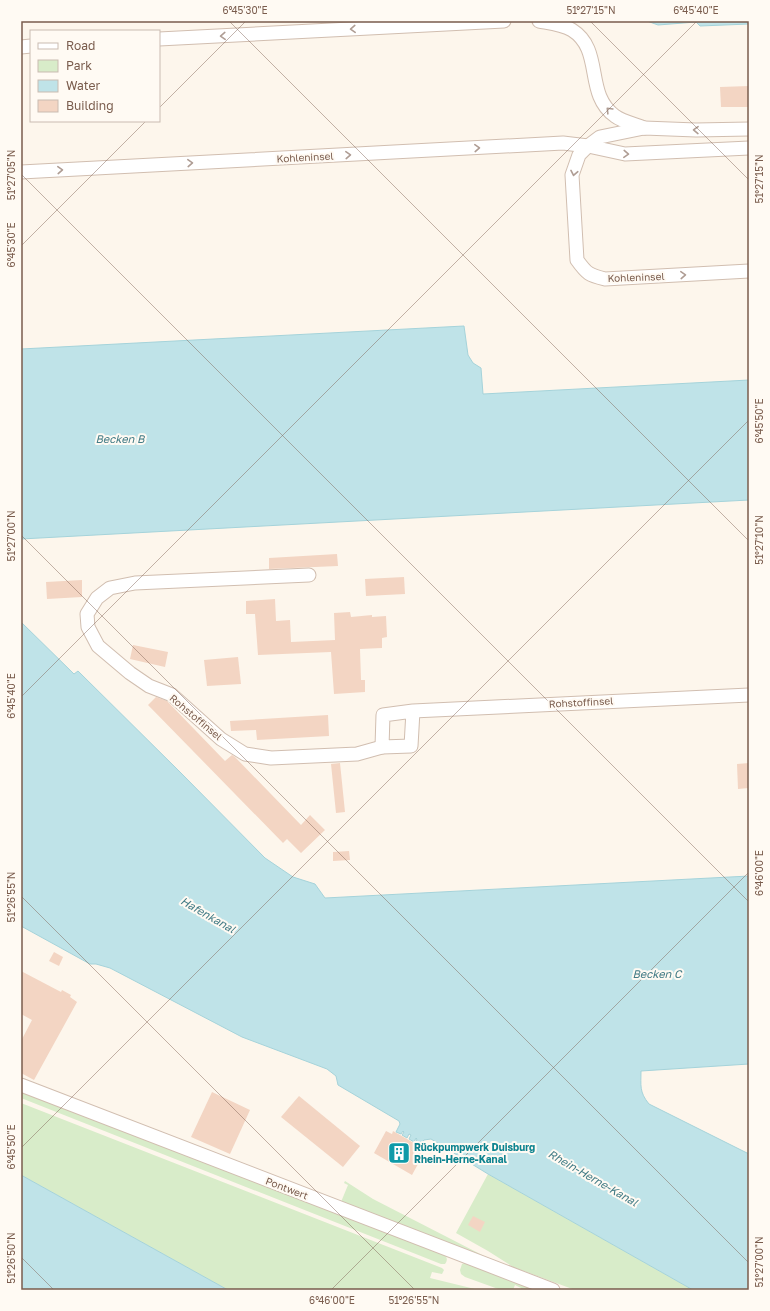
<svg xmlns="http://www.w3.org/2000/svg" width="770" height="1311" viewBox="0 0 770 1311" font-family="'Golos Text',sans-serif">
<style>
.green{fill:#d8ecc9}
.water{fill:#bfe3e8;stroke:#a5d3da}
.building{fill:#f3d5c3}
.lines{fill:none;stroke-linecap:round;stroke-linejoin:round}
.street-casing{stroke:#d1beb0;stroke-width:15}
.street{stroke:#fff;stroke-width:13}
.oneway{stroke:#af9d94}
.ticks{fill:none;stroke:#7a5c4d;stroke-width:1;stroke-opacity:0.45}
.labels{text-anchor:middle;stroke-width:4;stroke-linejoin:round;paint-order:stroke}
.street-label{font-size:10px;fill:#7a5c4d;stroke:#fffaf3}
.culture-label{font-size:10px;font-weight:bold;fill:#0d838f;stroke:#fffaf3;text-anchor:start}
.water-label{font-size:11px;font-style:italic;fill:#437c86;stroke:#fffaf3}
.neatline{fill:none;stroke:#7a5c4d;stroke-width:1.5}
.ticks-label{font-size:10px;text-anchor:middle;fill:#7a5c4d}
</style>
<rect width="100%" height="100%" fill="#fdf6ec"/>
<g class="green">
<path d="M 21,1090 L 444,1254 C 447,1257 448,1260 445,1264 L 441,1264 L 21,1098 Z"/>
<polygon points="21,1103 442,1268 444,1270 442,1274 432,1272 430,1278 479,1290 228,1290 21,1175"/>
<polygon points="488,1174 693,1290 575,1290 513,1267 488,1251 456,1233"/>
<polygon points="345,1181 373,1199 484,1256 341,1202 348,1185 344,1183"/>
<polygon points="467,1262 538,1290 521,1290 521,1288 515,1285 513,1290 501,1290 465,1277 461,1274 460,1270 462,1264"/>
</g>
<g class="water">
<polygon points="647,21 749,21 749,24 700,26 696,22 658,25"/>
<polygon points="464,326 468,355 473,363 481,368 483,394 749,380 749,500 21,539 21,349"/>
<path d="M 21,622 L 74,674 L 78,671 L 180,772 L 265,858 L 293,877 L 315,884 L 325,898 L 749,876 L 749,1064 L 641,1071 C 641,1085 639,1092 649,1104 L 749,1154 L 749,1290 L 693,1290 L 488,1174 L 431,1139 L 424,1140 L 420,1145 L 415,1143 L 417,1139 L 416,1138 L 414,1142 L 409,1139 L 411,1135 L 409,1134 L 407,1138 L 402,1135 L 404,1132 L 403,1131 L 401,1134 L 396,1132 L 400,1124 L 399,1121 L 338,1085 L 336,1076 L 327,1069 L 242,1037 L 110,968 L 96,964 L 90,964 L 21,926 Z"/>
<polygon points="21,1175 228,1290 21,1290"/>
</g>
<g class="building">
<polygon points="749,86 749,107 721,107 720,87"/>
<polygon points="337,554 338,566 269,569 269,558"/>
<polygon points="404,577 405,594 366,596 365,579"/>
<polygon points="82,580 82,597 47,599 46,582"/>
<polygon points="275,599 276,621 290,620 291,642 335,640 334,613 350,612 351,617 372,615 372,617 386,616 387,637 382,638 382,648 360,649 361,680 365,680 365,692 334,694 331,652 258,655 255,614 246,614 246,601"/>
<polygon points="133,645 168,652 165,667 130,659"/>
<polygon points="238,657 241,684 207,686 204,660"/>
<polygon points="156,697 167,701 225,761 232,755 235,757 301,825 310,815 325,830 301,853 287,839 283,843 148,705"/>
<polygon points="328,715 329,736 257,740 256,730 231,731 230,721"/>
<polygon points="340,763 345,812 336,813 331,764"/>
<polygon points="749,763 749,788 738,789 737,764"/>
<polygon points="349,851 350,860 333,861 333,852"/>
<polygon points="54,952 63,957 59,966 49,961"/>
<polygon points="21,971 61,992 62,990 71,995 70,997 77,1002 34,1080 21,1073 21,1041 32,1020 21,1014"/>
<polygon points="212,1092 250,1110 230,1154 191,1137"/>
<polygon points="299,1096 360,1146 343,1167 281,1117"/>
<polygon points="386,1131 392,1134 393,1131 421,1147 420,1150 424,1153 412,1175 374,1153"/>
<polygon points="473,1216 485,1222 480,1232 468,1225"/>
</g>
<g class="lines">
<g class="street-casing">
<g id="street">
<path d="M 539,21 C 550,23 562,24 572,30 C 604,50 584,94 615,116 C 623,122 635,124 644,128"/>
<polyline points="159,39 504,21"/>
<polyline points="21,47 31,46"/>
<path d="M 749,129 L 696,130 L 644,128 L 600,137 L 588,146 L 579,155 L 572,175 L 577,260 C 587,274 589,275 605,279 L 749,271"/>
<polyline points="21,172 563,143 588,146 625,154 749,148"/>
<polyline points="309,575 135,583 110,588 97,598 87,614 88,627 98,646 130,673 149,686 172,695 221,739 245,754 271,758 357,754 382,747"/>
<polyline points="413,711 411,746 382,747 383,715 413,711 749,695"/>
<polyline points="21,1085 553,1290"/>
</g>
</g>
<use href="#street" class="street"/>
</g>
<defs><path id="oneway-chevron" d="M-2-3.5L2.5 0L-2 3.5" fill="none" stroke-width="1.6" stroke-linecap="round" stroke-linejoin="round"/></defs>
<g class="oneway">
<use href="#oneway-chevron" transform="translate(353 29) rotate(177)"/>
<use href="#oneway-chevron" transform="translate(223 36) rotate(177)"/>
<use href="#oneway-chevron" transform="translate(609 110) rotate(-134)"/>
<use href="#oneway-chevron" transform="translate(696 130) rotate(-179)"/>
<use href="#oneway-chevron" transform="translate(477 148) rotate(-3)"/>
<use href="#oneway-chevron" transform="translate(626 154) rotate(3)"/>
<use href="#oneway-chevron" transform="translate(348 155) rotate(-3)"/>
<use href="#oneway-chevron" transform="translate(190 163) rotate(-3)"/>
<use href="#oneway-chevron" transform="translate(60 170) rotate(-3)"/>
<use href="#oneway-chevron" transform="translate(574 173) rotate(101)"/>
<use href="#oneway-chevron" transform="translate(683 275) rotate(-3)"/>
</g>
<path class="ticks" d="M 229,21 L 749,541M 590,21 L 749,180M 159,108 L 246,21M 21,174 L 749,902M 21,246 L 146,121M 21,535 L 749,1263M 21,697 L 697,21M 21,896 L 415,1290M 21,1148 L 749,420M 21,1257 L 54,1290M 331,1290 L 749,872"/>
<defs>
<g id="building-square" transform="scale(1.15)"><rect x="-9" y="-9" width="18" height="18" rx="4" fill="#0f9aa8" stroke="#fffaf3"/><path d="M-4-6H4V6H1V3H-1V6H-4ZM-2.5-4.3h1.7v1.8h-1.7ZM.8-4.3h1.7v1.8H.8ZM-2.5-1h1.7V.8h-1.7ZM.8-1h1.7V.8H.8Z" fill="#fff"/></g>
</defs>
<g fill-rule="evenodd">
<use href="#building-square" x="399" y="1153"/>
</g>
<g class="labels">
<g class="street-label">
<text transform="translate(305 157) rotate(-3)" y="4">Kohleninsel</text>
<text transform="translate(636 277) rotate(-2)" y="4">Kohleninsel</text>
<text transform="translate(581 702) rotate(-3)" y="4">Rohstoffinsel</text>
<text transform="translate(196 717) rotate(40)" y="4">Rohstoffinsel</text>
<text transform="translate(287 1188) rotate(21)" y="4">Pontwert</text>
</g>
<g class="culture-label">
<text x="414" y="1151">Rückpumpwerk Duisburg<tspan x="414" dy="12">Rhein-Herne-Kanal</tspan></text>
</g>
<g class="water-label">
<text x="120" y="443">Becken B</text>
<text transform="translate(208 915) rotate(30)" y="4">Hafenkanal</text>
<text x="657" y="978">Becken C</text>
<text transform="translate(593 1178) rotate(30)" y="4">Rhein-Herne-Kanal</text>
</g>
</g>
<rect width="770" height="1311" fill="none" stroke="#fffaf3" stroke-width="44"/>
<rect x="30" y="30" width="130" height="92" fill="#fffaf3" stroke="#cabbb1"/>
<rect x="38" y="43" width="20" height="6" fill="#ffffff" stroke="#cabbb1"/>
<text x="66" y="50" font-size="12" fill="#7a5c4d">Road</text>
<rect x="38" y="60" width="20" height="12" fill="#d8ecc9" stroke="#cabbb1"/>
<text x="66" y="70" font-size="12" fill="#7a5c4d">Park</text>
<rect x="38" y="80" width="20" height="12" fill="#bfe3e8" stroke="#cabbb1"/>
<text x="66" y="90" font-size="12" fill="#7a5c4d">Water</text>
<rect x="38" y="100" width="20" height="12" fill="#f3d5c3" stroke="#cabbb1"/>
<text x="66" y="110" font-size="12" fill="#7a5c4d">Building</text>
<rect x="22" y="22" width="726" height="1267" class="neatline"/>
<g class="ticks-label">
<text x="245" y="14">6°45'30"E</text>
<text x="591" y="14">51°27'15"N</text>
<text x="696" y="14">6°45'40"E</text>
<text transform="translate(11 175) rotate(-90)" y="4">51°27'05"N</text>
<text transform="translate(759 179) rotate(-90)" y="4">51°27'15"N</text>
<text transform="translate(11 245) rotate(-90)" y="4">6°45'30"E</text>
<text transform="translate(759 421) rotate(-90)" y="4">6°45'50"E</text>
<text transform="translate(11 536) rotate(-90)" y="4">51°27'00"N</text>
<text transform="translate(759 540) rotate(-90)" y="4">51°27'10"N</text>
<text transform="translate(11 696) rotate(-90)" y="4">6°45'40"E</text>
<text transform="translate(759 873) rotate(-90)" y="4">6°46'00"E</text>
<text transform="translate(11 897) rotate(-90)" y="4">51°26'55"N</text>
<text transform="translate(11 1147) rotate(-90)" y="4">6°45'50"E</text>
<text transform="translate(11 1258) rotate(-90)" y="4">51°26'50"N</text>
<text transform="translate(759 1262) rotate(-90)" y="4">51°27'00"N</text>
<text x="332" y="1304">6°46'00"E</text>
<text x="414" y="1304">51°26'55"N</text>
</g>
</svg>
